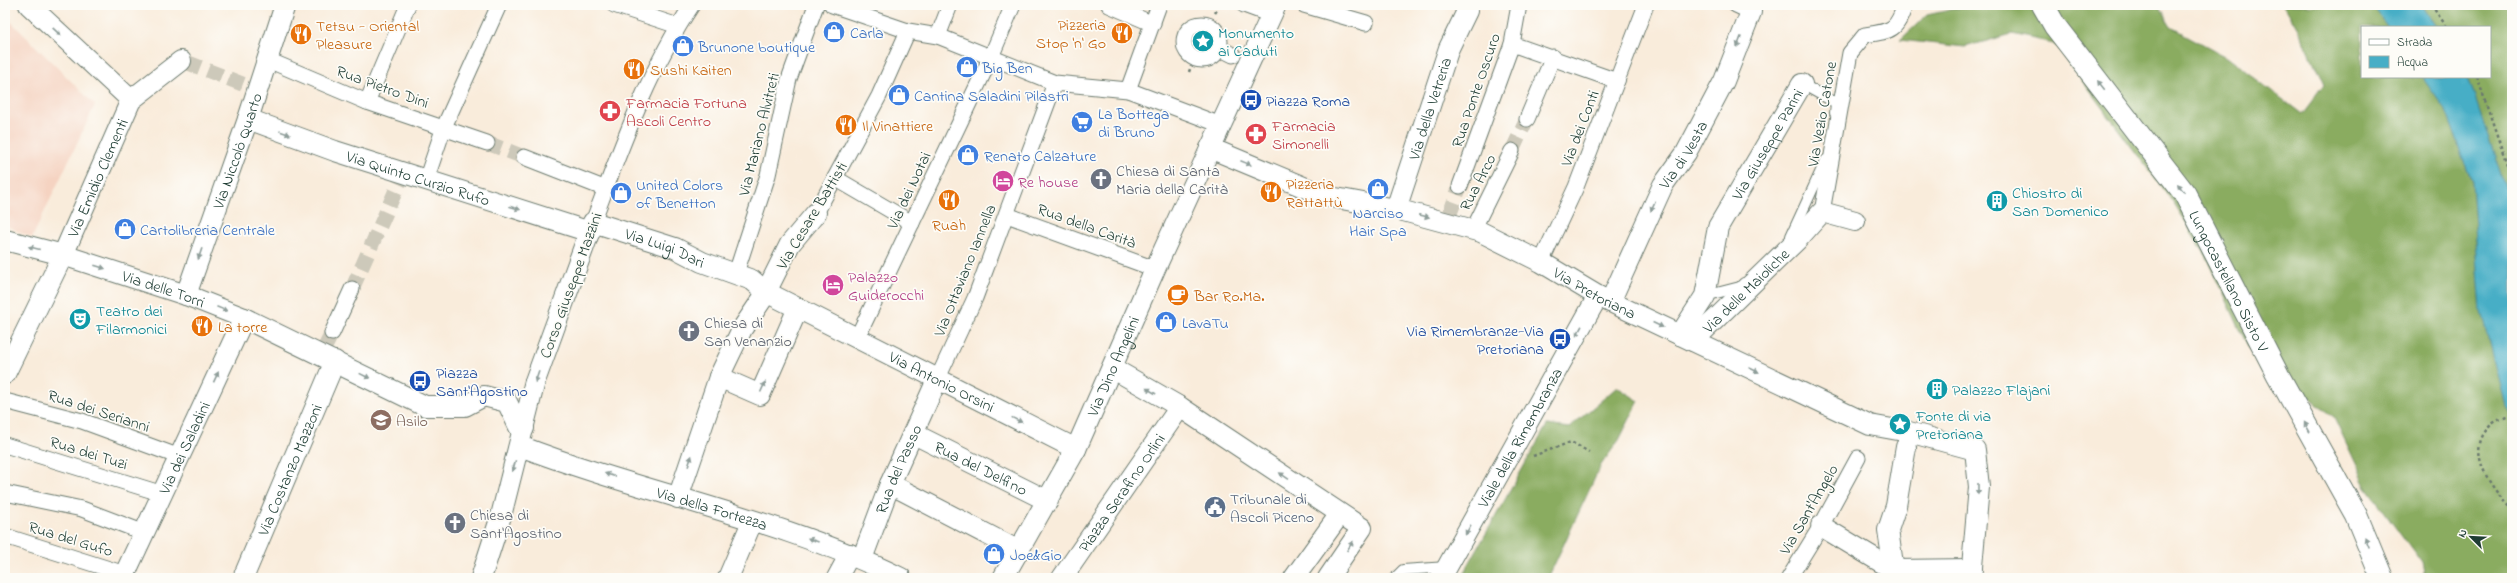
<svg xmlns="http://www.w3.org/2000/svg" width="2517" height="583" viewBox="0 0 2517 583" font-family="'Indie Flower',sans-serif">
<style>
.built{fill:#f5d3c1}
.forest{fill:#8aac60;stroke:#54744a}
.water{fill:#47aec6;stroke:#33767d}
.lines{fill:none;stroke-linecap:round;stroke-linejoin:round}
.pedestrian-tunnel{stroke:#cdc9ba;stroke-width:15;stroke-dasharray:15 8;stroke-linecap:butt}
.service-casing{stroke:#6b7a6e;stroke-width:12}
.pedestrian-casing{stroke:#6b7a6e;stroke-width:17}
.minor-casing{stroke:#6b7a6e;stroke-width:22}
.tertiary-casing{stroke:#6b7a6e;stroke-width:24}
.path{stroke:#6b7a6e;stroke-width:2.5;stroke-dasharray:3 3;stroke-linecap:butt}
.service{stroke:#fff;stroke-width:10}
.pedestrian{stroke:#fff;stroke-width:15}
.minor{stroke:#fff;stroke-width:20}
.tertiary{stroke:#fff;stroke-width:22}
.oneway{fill:#8f9e9a}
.labels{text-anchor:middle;stroke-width:3.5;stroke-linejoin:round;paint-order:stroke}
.food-label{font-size:16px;fill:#c56008;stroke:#fdfcf7;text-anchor:start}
.shop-label{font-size:16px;fill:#366cbe;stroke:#fdfcf7;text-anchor:start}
.culture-label{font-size:16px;fill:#0d838f;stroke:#fdfcf7;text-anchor:start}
.street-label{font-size:16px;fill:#1f3d34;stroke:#fdfcf7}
.transit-label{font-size:16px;fill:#164399;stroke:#fdfcf7;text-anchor:start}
.health-label{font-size:16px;fill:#be3a42;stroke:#fdfcf7;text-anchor:start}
.worship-label{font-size:16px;fill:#5b616d;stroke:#fdfcf7;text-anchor:start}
.hotel-label{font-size:16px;fill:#b23c85;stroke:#fdfcf7;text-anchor:start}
.education-label{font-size:16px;fill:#785e54;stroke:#fdfcf7;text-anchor:start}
.service-label{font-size:16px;fill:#4e5e75;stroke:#fdfcf7;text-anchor:start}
</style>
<rect width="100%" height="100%" fill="#fdfcf7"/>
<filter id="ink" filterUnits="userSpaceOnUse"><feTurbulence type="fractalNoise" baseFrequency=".025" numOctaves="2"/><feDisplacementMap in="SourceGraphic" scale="8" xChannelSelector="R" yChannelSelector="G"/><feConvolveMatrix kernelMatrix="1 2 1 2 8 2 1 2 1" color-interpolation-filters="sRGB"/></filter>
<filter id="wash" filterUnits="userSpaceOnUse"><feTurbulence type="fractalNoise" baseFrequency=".012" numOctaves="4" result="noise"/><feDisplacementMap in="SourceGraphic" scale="16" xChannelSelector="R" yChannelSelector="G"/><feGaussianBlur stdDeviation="0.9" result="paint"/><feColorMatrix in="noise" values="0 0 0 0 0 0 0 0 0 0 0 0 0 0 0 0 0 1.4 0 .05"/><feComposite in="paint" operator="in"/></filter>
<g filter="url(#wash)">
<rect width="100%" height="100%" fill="#f9ecdb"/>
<polygon class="built" points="5,16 95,105 32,238 5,225"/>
<g class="forest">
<polygon points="1972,5 2158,5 2171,27 2227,57 2302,114 2324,85 2303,38 2284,5 2371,5 2388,27 2362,27 2362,77 2422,77 2444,108 2472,183 2481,312 2505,405 2512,417 2512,578 2425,578 2422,563 2368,489 2334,417 2248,347 2207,257 2174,204 2054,43 2012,34 1965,47 1900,40 1927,15"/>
<polygon points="2422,5 2512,6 2512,207 2468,77 2490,77 2490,27 2436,27"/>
<polygon points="1617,387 1639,401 1619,440 1601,465 1548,578 1461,578 1547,425 1569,428"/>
</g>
<g class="water">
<polygon points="2371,5 2422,5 2436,27 2388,27"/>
<polygon points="2422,77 2468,77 2512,207 2512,417 2505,405 2481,312 2472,182 2444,108"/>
</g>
</g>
<g filter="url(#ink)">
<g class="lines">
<g class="pedestrian-tunnel">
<polyline points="186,62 250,87"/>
<polyline points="487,143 524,157"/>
<polyline points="1512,151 1527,119"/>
<polyline points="1449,216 1460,186"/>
<polyline points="352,289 404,172"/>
<polyline points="324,349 332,333"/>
</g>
<g class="service-casing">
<g id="service">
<polyline points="1802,84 1836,103 1835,113"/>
<polyline points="1791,236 1826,160"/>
<polyline points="1705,296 1740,287 1744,283"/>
<polyline points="1395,578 1403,570 1447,567"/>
</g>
</g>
<g class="pedestrian-casing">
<g id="pedestrian">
<polyline points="614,5 678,26"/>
<polyline points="832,5 908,31 938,36 1055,83 1128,90 1221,125"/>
<polyline points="1109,5 1153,24"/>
<polyline points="1244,5 1271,15"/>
<polyline points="1304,5 1366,23"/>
<polyline points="1736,5 1751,12"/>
<circle cx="1202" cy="42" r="18"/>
<polyline points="938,36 950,5"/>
<polyline points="1512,44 1617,81"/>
<polyline points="1219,48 1233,55"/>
<polyline points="268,60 367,102 487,143"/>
<polyline points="1128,90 1159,5"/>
<polyline points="367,102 408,5"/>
<polyline points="1527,119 1553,57"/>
<polyline points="524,157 606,189"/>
<polyline points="835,178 912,223"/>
<polyline points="426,180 444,127 499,5"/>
<polyline points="1460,186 1512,44 1519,5"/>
<path d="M 1822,212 L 1850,53 L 1865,35 C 1892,31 1896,31 1905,5"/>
<polyline points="816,213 879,96 908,31"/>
<polyline points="1007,215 1155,269"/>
<path d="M 593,222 C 621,148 648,71 692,5"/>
<polyline points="1473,230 1512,151"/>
<polyline points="1541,262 1576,187 1646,5"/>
<polyline points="736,273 768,175 789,79 816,5"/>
<polyline points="332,333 352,289"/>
<polyline points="857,338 991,57 1013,5"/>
<polyline points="937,380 975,298 1055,83"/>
<polyline points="5,401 82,421 180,457"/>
<polyline points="5,445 163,494"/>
<polyline points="5,493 82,509 145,533"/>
<polyline points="5,536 125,574"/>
<polyline points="1789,578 1821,526 1858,458"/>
</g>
</g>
<g class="minor-casing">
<g id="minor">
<polyline points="29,5 131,100"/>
<path id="s1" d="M 248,119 L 335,151 L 590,232"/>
<path id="s2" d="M 1210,148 L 1325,196 L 1396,209 L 1481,232 L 1541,262 L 1598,296 L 1870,425 L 1909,432 L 1975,450 L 1979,487 L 1971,578"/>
<path id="s3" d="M 1396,209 L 1449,48 L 1467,11 L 1464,5"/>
<path id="s4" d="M 5,240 L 63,255 L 186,295 L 244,318 L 425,406 L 465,406 L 484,396 L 507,402 L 519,427 L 524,428"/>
<path id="s5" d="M 186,295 L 248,119 L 285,5"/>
<path id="s6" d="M 1610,302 L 1663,185 L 1686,153 L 1724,81 L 1751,12 L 1751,5"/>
<path id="s7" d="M 1680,335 L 1705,296 L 1718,227 L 1802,84"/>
<path id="s8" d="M 1693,341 L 1797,240 L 1822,212 L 1855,221"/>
<polyline points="1112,368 1180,407 1362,528 1328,578"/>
<path id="s9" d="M 5,374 L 63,255 L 131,100 L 181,61"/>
<polyline points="719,377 760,395 798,308"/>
<path id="s10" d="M 914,434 L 1048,501"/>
<path id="s11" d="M 520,446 C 645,494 780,518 901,578"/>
<polyline points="890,484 1019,551"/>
<polyline points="678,498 719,377 742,329 763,298 790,244 816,213"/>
<polyline points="1821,526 1894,570 1972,569"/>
<path id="s12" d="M 862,559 L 890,484 L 937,380"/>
<path id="s13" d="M 123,578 L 244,318"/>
<path id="s14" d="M 243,578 L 335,361"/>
<path id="s15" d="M 481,578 L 501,516 L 535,381 L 593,222 L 675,248 L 702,262 L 752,280 L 766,292 L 1076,449"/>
<polyline points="728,578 752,522"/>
<polyline points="837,578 850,554"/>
<path id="s16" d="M 1003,578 L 1076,449 L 1155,269 L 1276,5"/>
<path id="s17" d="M 1062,578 L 1180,407"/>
<polyline points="1294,578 1340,514"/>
<path id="s18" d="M 1441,578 L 1598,296"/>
<polyline points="1895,578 1888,530 1896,506 1906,447"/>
</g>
</g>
<g class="tertiary-casing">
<g id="tertiary">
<path id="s19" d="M 2043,5 L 2055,26 L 2185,194 L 2278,375 L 2356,515 L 2382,578"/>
</g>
</g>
<g class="path">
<polyline points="2431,5 2447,27"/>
<polyline points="1215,13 1217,10"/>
<polyline points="1189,72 1190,69"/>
<polyline points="2477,77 2512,179"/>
<path d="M 2512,415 C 2505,418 2495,420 2490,426 C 2463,452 2493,490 2512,510"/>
<polyline points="1533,456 1571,442 1589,452"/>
</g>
<use href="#service" class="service"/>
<use href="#pedestrian" class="pedestrian"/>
<use href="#minor" class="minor"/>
<use href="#tertiary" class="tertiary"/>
</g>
<defs><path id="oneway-solid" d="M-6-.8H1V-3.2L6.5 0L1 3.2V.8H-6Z"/></defs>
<g class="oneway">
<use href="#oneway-solid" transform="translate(57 32) rotate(43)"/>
<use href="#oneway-solid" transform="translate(1739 42) rotate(111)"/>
<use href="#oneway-solid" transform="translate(2101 85) rotate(-128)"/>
<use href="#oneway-solid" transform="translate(285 133) rotate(20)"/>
<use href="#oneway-solid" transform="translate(1246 163) rotate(22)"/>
<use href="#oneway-solid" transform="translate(2181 188) rotate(-128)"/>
<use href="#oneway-solid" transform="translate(1653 206) rotate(114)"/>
<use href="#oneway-solid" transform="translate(515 208) rotate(18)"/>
<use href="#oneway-solid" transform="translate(1424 216) rotate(13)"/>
<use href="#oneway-solid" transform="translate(34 248) rotate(-166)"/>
<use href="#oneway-solid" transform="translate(200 254) rotate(109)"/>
<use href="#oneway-solid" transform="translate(100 267) rotate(18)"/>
<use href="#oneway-solid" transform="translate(222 309) rotate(22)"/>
<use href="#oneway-solid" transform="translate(1658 325) rotate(25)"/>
<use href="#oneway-solid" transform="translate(1579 331) rotate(119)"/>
<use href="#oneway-solid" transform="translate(1754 370) rotate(25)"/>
<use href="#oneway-solid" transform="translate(365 376) rotate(26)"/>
<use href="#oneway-solid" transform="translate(216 377) rotate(-65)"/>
<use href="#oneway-solid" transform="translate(537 377) rotate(109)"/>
<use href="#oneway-solid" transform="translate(763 387) rotate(-66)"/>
<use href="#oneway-solid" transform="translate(1151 391) rotate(-150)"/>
<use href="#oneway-solid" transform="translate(1017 420) rotate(26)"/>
<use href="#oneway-solid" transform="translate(2307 427) rotate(-119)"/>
<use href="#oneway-solid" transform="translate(690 461) rotate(-71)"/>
<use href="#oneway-solid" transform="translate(514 466) rotate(105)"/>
<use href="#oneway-solid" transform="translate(610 475) rotate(-163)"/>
<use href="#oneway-solid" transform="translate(1284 476) rotate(-146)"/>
<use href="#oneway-solid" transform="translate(1978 489) rotate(90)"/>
<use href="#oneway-solid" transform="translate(1468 530) rotate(119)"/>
<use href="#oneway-solid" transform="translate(813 540) rotate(-160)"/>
<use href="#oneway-solid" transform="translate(2367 542) rotate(-112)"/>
<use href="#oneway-solid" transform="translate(1350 546) rotate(-56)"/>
</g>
</g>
<defs>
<g id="shop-disc" transform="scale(1.15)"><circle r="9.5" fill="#3f7fe0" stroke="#fdfcf7"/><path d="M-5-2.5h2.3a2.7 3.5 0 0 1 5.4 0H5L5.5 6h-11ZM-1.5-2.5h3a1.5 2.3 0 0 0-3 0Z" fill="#fff"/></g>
<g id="restaurant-disc" transform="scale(1.15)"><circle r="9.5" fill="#e8710a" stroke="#fdfcf7"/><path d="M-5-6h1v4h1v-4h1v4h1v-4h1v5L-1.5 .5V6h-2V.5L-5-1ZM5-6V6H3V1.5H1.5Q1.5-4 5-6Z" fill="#fff"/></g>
<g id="sight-disc" transform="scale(1.15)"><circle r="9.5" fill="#0f9aa8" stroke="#fdfcf7"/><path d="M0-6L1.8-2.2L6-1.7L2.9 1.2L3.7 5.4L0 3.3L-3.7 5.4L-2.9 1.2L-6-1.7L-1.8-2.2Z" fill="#fff"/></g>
<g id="bus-disc" transform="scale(1.15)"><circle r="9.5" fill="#1a4fb4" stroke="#fdfcf7"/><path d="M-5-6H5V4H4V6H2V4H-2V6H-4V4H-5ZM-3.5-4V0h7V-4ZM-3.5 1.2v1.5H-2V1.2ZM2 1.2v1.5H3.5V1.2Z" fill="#fff"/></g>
<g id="pharmacy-disc" transform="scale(1.15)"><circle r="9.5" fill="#e0444e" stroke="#fdfcf7"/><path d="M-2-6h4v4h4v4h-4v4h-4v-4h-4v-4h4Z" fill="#fff"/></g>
<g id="supermarket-disc" transform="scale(1.15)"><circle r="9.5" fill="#3f7fe0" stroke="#fdfcf7"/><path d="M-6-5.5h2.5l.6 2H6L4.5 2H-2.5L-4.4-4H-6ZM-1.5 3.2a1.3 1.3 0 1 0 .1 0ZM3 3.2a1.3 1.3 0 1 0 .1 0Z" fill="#fff"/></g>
<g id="church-disc" transform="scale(1.15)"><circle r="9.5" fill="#6b7280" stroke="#fdfcf7"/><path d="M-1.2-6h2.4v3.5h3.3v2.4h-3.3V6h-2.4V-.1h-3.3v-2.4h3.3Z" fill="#fff"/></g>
<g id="hotel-disc" transform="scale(1.15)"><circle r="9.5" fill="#d1479c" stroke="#fdfcf7"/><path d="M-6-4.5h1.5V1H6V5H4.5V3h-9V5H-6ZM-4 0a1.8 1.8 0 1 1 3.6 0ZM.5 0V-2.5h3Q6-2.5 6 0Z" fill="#fff"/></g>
<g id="building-disc" transform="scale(1.15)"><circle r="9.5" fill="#0f9aa8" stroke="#fdfcf7"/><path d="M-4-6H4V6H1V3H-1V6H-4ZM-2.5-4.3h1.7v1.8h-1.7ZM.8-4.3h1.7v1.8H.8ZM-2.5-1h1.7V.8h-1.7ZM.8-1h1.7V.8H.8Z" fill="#fff"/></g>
<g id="cafe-disc" transform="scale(1.15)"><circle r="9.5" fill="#e8710a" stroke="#fdfcf7"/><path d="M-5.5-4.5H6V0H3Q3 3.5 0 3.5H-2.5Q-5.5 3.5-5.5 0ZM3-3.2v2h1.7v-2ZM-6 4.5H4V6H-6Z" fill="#fff"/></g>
<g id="theatre-disc" transform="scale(1.15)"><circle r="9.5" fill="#0f9aa8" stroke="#fdfcf7"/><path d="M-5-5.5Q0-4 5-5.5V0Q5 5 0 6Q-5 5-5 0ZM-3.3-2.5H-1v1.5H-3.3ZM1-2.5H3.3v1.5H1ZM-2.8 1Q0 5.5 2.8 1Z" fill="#fff"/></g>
<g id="school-disc" transform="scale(1.15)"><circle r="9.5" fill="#8d6e63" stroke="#fdfcf7"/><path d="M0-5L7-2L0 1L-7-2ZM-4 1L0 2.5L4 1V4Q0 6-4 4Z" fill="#fff"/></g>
<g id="civic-disc" transform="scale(1.15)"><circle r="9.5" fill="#5c6f8a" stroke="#fdfcf7"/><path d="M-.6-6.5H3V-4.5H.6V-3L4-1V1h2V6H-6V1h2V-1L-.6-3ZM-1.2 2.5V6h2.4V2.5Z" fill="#fff"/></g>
</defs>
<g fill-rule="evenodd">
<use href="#shop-disc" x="834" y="32"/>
<use href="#restaurant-disc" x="1122" y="33"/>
<use href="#restaurant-disc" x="301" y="34"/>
<use href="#sight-disc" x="1203" y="41"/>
<use href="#shop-disc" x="683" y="46"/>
<use href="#shop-disc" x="967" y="67"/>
<use href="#restaurant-disc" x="634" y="69"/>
<use href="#shop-disc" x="899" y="95"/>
<use href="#bus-disc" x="1251" y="100"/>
<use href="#pharmacy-disc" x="610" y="111"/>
<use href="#supermarket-disc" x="1082" y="122"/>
<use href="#restaurant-disc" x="846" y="125"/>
<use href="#pharmacy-disc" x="1256" y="134"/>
<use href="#shop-disc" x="968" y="155"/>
<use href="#church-disc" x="1101" y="179"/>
<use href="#hotel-disc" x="1003" y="181"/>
<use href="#shop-disc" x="1378" y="189"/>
<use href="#restaurant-disc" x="1271" y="192"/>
<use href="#shop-disc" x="621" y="193"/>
<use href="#restaurant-disc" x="949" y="200"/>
<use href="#building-disc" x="1997" y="201"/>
<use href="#shop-disc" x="125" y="229"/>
<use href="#hotel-disc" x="833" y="285"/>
<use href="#cafe-disc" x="1178" y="295"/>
<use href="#theatre-disc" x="80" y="319"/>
<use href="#shop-disc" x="1166" y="322"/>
<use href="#restaurant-disc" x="202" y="326"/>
<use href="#church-disc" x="689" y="331"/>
<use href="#bus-disc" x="1560" y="339"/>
<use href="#bus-disc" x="420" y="381"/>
<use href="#building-disc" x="1937" y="389"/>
<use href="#school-disc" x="381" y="420"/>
<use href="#sight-disc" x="1900" y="424"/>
<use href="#civic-disc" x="1215" y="507"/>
<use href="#church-disc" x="455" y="523"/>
<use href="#shop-disc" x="994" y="554"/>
</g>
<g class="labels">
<g class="food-label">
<text x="1106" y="30" text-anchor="end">Pizzeria<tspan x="1106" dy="18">Stop 'n' Go</tspan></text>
<text x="316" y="31">Tetsu - Oriental<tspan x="316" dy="18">Pleasure</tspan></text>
<text x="650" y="75">Sushi Kaiten</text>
<text x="862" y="131">Il Vinattiere</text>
<text x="1286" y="189">Pizzeria<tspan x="1286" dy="18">Rattattù</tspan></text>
<text x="949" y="230" text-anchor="middle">Ruah</text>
<text x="1194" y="301">Bar Ro.Ma.</text>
<text x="218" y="332">La torre</text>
</g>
<g class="shop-label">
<text x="850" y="38">Carla</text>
<text x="698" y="52">Brunone boutique</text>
<text x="982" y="73">Big Ben</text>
<text x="914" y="101">Cantina Saladini Pilastri</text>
<text x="1098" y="119">La Bottega<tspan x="1098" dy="18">di Bruno</tspan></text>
<text x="984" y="161">Renato Calzature</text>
<text x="636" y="190">United Colors<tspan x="636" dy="18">of Benetton</tspan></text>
<text x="1378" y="218" text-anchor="middle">Narciso<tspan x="1378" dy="18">Hair Spa</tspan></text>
<text x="140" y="235">Cartolibreria Centrale</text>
<text x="1182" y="328">LavaTu</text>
<text x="1010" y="560">Joe&amp;Gio</text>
</g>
<g class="culture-label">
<text x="1218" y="38">Monumento<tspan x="1218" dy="18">ai Caduti</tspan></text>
<text x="2012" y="198">Chiostro di<tspan x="2012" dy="18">San Domenico</tspan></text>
<text x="96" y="316">Teatro dei<tspan x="96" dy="18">Filarmonici</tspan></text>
<text x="1952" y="395">Palazzo Flajani</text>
<text x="1916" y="421">Fonte di via<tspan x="1916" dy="18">Pretoriana</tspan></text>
</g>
<g class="street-label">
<text transform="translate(383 86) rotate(20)" y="6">Rua Pietro Dini</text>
<text transform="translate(1475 90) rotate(-71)" y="6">Rua Ponte Oscuro</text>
<text dy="6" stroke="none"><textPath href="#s3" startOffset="106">Via della Vetreria</textPath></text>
<text transform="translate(1821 114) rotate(-80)" y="6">Via Vezio Catone</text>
<text transform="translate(1579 128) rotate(-69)" y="6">Via dei Conti</text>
<text transform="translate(758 134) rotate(-76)" y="6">Via Mariano Alvitreti</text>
<text dy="6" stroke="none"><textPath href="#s7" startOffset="213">Via Giuseppe Parini</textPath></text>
<text dy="6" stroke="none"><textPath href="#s5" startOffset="153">Via Niccolò Quarto</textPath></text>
<text dy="6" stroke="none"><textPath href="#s6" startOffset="165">Via di Vesta</textPath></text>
<text dy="6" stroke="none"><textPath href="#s9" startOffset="217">Via Emidio Clementi</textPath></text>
<text dy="6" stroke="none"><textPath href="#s1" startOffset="180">Via Quinto Curzio Rufo</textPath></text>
<text transform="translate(1477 182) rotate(-63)" y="6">Rua Arco</text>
<text transform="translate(908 190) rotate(-65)" y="6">Via dei Notai</text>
<text transform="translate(811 215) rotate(-59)" y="6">Via Cesare Battisti</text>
<text transform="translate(1087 225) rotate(20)" y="6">Rua della Carità</text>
<text dy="6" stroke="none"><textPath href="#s15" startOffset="450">Via Luigi Dari</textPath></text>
<text transform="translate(964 270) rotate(-68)" y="6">Via Ottaviano Iannella</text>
<text dy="6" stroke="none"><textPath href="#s19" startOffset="334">Lungocastellano Sisto V</textPath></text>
<text transform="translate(570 285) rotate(-70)" y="6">Corso Giuseppe Mazzini</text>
<text dy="6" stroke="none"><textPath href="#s4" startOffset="166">Via delle Torri</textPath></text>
<text dy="6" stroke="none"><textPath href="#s8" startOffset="73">Via delle Maioliche</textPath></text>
<text dy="6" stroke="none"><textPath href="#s2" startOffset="414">Via Pretoriana</textPath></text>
<text dy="6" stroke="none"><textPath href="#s16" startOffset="239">Via Dino Angelini</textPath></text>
<text dy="6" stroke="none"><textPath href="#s15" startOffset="759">Via Antonio Orsini</textPath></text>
<text transform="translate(99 410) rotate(18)" y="6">Rua dei Serianni</text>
<text dy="6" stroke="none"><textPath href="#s18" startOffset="161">Viale della Rimembranza</textPath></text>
<text dy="6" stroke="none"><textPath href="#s13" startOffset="144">Via dei Saladini</textPath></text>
<text transform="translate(89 452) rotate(17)" y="6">Rua dei Tuzi</text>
<text dy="6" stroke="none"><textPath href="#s10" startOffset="75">Rua del Delfino</textPath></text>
<text dy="6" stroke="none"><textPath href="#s14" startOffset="118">Via Costanzo Mazzoni</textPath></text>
<text dy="6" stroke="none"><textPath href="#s12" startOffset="97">Rua del Passo</textPath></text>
<text dy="6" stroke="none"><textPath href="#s17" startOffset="104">Piazza Serafino Orlini</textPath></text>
<text dy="6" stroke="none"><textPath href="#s11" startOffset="202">Via della Fortezza</textPath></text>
<text transform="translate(1808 509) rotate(-60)" y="6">Via Sant'Angelo</text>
<text transform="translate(71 538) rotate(17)" y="6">Rua del Gufo</text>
</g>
<g class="transit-label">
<text x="1266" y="106">Piazza Roma</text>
<text x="1544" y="336" text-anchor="end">Via Rimembranze-Via<tspan x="1544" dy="18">Pretoriana</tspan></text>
<text x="436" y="378">Piazza<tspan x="436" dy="18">Sant'Agostino</tspan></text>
</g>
<g class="health-label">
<text x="626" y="108">Farmacia Fortuna<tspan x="626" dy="18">Ascoli Centro</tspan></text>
<text x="1272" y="131">Farmacia<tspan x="1272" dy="18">Simonelli</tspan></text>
</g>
<g class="worship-label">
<text x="1116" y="176">Chiesa di Santa<tspan x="1116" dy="18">Maria della Carità</tspan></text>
<text x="704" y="328">Chiesa di<tspan x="704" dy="18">San Venanzio</tspan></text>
<text x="470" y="520">Chiesa di<tspan x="470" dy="18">Sant'Agostino</tspan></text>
</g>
<g class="hotel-label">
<text x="1018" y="187">Re house</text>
<text x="848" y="282">Palazzo<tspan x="848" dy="18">Guiderocchi</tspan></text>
</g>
<g class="education-label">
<text x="396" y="426">Asilo</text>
</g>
<g class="service-label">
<text x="1230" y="504">Tribunale di<tspan x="1230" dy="18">Ascoli Piceno</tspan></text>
</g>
</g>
<rect width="2517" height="583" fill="none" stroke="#fdfcf7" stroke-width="20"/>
<rect x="2361" y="26" width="130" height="52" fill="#fdfcf7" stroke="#a4b0a9"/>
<rect x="2369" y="39" width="20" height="6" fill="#ffffff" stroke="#a4b0a9"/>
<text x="2397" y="46" font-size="12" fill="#1f3d34">Strada</text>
<rect x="2369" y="56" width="20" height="12" fill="#47aec6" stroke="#a4b0a9"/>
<text x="2397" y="66" font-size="12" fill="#1f3d34">Acqua</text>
<g transform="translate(2471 537) rotate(294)" stroke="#fdfcf7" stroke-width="3" paint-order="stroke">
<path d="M0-3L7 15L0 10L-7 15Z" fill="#1f3d34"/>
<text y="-6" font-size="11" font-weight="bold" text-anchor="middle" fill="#1f3d34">N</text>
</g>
</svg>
